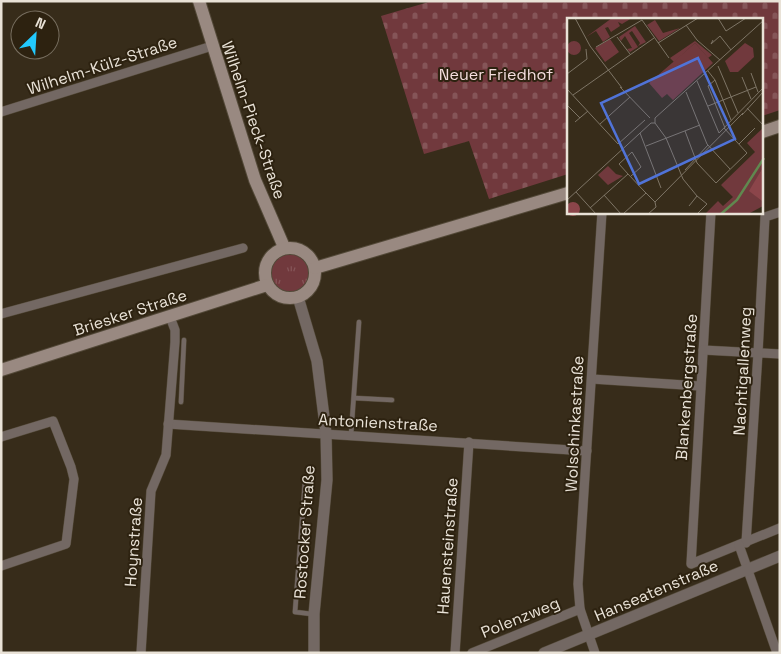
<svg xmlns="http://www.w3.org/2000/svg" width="781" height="654" viewBox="0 0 781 654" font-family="'Space Grotesk',sans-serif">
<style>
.grass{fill:url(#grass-tufts)}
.cemetery{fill:url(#cemetery-stones)}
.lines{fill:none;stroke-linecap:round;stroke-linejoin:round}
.service-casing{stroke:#534938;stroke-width:5.5}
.minor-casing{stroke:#534938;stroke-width:10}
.tertiary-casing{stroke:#534938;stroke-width:12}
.secondary-casing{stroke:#534938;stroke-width:14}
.service{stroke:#736863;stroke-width:4.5}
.minor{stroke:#736863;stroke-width:9}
.tertiary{stroke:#736863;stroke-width:11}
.secondary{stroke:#998981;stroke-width:12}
.labels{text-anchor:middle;stroke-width:4;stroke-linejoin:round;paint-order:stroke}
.street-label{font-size:16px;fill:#e9e2d7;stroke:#2d2210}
.park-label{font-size:16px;fill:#f5dede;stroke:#2d2210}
.inset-river{fill:none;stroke:#60884f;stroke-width:2.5}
.inset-road{fill:none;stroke:#7e7566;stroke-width:1}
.view{fill:#5073d8;fill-opacity:0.15;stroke:#5073d8;stroke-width:2.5}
.inset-edge{fill:none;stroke:#e9e2d7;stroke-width:2.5}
</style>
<defs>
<pattern id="grass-tufts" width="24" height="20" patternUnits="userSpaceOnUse" patternTransform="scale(1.25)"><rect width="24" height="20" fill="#71393d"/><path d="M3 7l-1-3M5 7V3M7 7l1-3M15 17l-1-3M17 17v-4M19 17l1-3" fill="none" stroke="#855558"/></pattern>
<pattern id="cemetery-stones" width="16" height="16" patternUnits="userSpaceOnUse" patternTransform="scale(1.25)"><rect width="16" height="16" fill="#71393d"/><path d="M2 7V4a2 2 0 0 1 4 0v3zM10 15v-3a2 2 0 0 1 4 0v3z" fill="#855558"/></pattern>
</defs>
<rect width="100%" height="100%" fill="#372c1a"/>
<circle class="grass" cx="290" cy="272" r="21"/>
<polygon class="cemetery" points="432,1 780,1 780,110 762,116 762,19 568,19 568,174 489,199 469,141 424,154 381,16"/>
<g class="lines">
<g class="service-casing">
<g id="service">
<polyline points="354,398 392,400"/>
<polyline points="181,402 184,340"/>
<polyline points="351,435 359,322"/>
<polyline points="305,482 295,612 312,614"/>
</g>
</g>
<g class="minor-casing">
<g id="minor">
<polyline points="1,112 212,46"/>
<polyline points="711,212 691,564 780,528"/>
<polyline points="1,314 243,248"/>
<polyline points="703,350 780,354"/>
<polyline points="592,379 700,386"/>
<polyline points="168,424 587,451"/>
<polyline points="1,437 53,421 71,467 74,479 66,544 1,566"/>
<polyline points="746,543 758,353 765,217 780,212"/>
<polyline points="739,545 777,653"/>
<polyline points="141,653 151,491 166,455 175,342 175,330 170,317"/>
<polyline points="455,653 469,442"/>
<polyline points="472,653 580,609"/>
<polyline points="595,653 580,609 578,584 602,212"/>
</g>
</g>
<g class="tertiary-casing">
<g id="tertiary">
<polyline points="298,297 317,361 326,433 327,480 314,614 314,653"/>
<polyline points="544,653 780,556"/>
</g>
</g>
<g class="secondary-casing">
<g id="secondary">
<polyline points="199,1 255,180 284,247"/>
<polyline points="762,132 780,126"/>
<circle cx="290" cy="273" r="25"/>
<polyline points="315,268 568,193"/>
<polyline points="1,370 267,285"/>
</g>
</g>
<use href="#service" class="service"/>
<use href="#minor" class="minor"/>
<use href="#tertiary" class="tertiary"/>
<use href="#secondary" class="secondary"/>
</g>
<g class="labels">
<g class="street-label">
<text transform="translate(102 65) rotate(-18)" y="6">Wilhelm-Külz-Straße</text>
<text transform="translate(254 120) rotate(71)" y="6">Wilhelm-Pieck-Straße</text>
<text transform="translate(130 312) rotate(-18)" y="6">Briesker Straße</text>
<text transform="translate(742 371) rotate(-87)" y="6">Nachtigallenweg</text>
<text transform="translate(686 387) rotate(-86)" y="6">Blankenbergstraße</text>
<text transform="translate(378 422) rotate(3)" y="6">Antonienstraße</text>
<text transform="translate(574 424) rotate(-87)" y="6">Wolschinkastraße</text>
<text transform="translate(304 532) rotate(-86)" y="6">Rostocker Straße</text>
<text transform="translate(133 542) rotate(-86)" y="6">Hoynstraße</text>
<text transform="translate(447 546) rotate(-86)" y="6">Hauensteinstraße</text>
<text transform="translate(656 590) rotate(-23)" y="6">Hanseatenstraße</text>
<text transform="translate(520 617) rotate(-22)" y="6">Polenzweg</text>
</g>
<g class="park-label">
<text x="496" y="80">Neuer Friedhof</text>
</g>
</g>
<g transform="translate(567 18)">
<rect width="196" height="196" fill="#372c1a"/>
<path d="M 45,0 L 65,0 L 55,6 L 51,4 L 53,8 L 44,14 L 41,9 L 38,10 L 43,19 L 36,24 L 29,13 L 19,19 ZM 88,2 L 96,15 L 113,10 L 92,23 L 80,7 ZM 68,8 L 79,24 L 71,28 L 73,25 L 65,13 L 62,15 L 71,29 L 63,34 L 60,31 L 65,30 L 58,18 L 54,23 L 52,19 ZM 43,21 L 52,34 L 38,44 L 28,30 ZM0 30a7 7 0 1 1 14 0a7 7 0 1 1-14 0ZM 128,23 L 145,37 L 141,40 L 128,25 L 107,44 L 103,40 ZM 196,110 L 196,149 L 183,173 L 196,184 L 196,188 L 181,196 L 138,196 L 151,183 L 156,188 L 166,179 L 154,167 L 188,134 L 180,125 ZM 41,148 L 49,156 L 56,158 L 41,167 L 31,157 Z" fill="#71393d"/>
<path d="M 196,149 L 196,184 L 182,173 ZM-1 191a7 7 0 1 1 14 0a7 7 0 1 1-14 0Z" fill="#8b454a"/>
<path d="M 128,25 L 146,45 L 106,82 L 100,76 L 95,80 L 82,65 Z" fill="#71393d"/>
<path d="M 178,25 L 186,30 L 187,39 L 171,54 L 163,54 L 158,43 Z" fill="#71393d"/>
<path class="inset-river" d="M 154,196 L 170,182 L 197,140"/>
<path class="inset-road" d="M 8,0 L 23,28 L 55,70M 151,0 L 159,13 L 179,0M 119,7 L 130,22 L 153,42M 50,19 L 63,36M 146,22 L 144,26 L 153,18 L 164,32M 91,25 L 131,0M 29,29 L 75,2 L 102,40M 151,48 L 171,95M 141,53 L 148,62 L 164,102M 184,55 L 191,74M 0,56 L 20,41 L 19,31M 175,59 L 184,81M 148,62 L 141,68 L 158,110M 130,63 L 152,115 L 197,69M 53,69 L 83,100M 0,71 L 51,126 L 78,102M 119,74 L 140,126 L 163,151M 6,77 L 87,20M 0,87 L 13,100M 141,88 L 189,69M 180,90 L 197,108M 175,97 L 197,73M 8,104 L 21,93M 88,105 L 99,120 L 116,161 L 130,178 L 122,188M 33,106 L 63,79M 118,113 L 130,145 L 149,165 L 180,135 L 157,110M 73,115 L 94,170M 172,126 L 188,110M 79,128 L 133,107M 118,152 L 141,127M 64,158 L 74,149 L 65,134 L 52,146 L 61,156 L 77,173 L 88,184M 9,174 L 29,196M 37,177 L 54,196M 0,182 L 84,105 L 88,105 L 88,100 L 197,2M 88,184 L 176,95M 23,190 L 61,156M 56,196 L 79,175M 81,196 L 89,189 L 88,184M 130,196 L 140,186 L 130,178"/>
<path class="view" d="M 131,40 L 168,121 L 72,166 L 34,85 Z"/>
<rect width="196" height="196" class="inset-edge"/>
</g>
<rect width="781" height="654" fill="none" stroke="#e9e2d7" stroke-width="5"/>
<g transform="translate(35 35) rotate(25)"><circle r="24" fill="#2d2210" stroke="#786f60"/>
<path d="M0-4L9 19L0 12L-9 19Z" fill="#22c9fd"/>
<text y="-8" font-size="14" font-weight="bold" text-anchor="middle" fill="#e9e2d7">N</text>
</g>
</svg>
